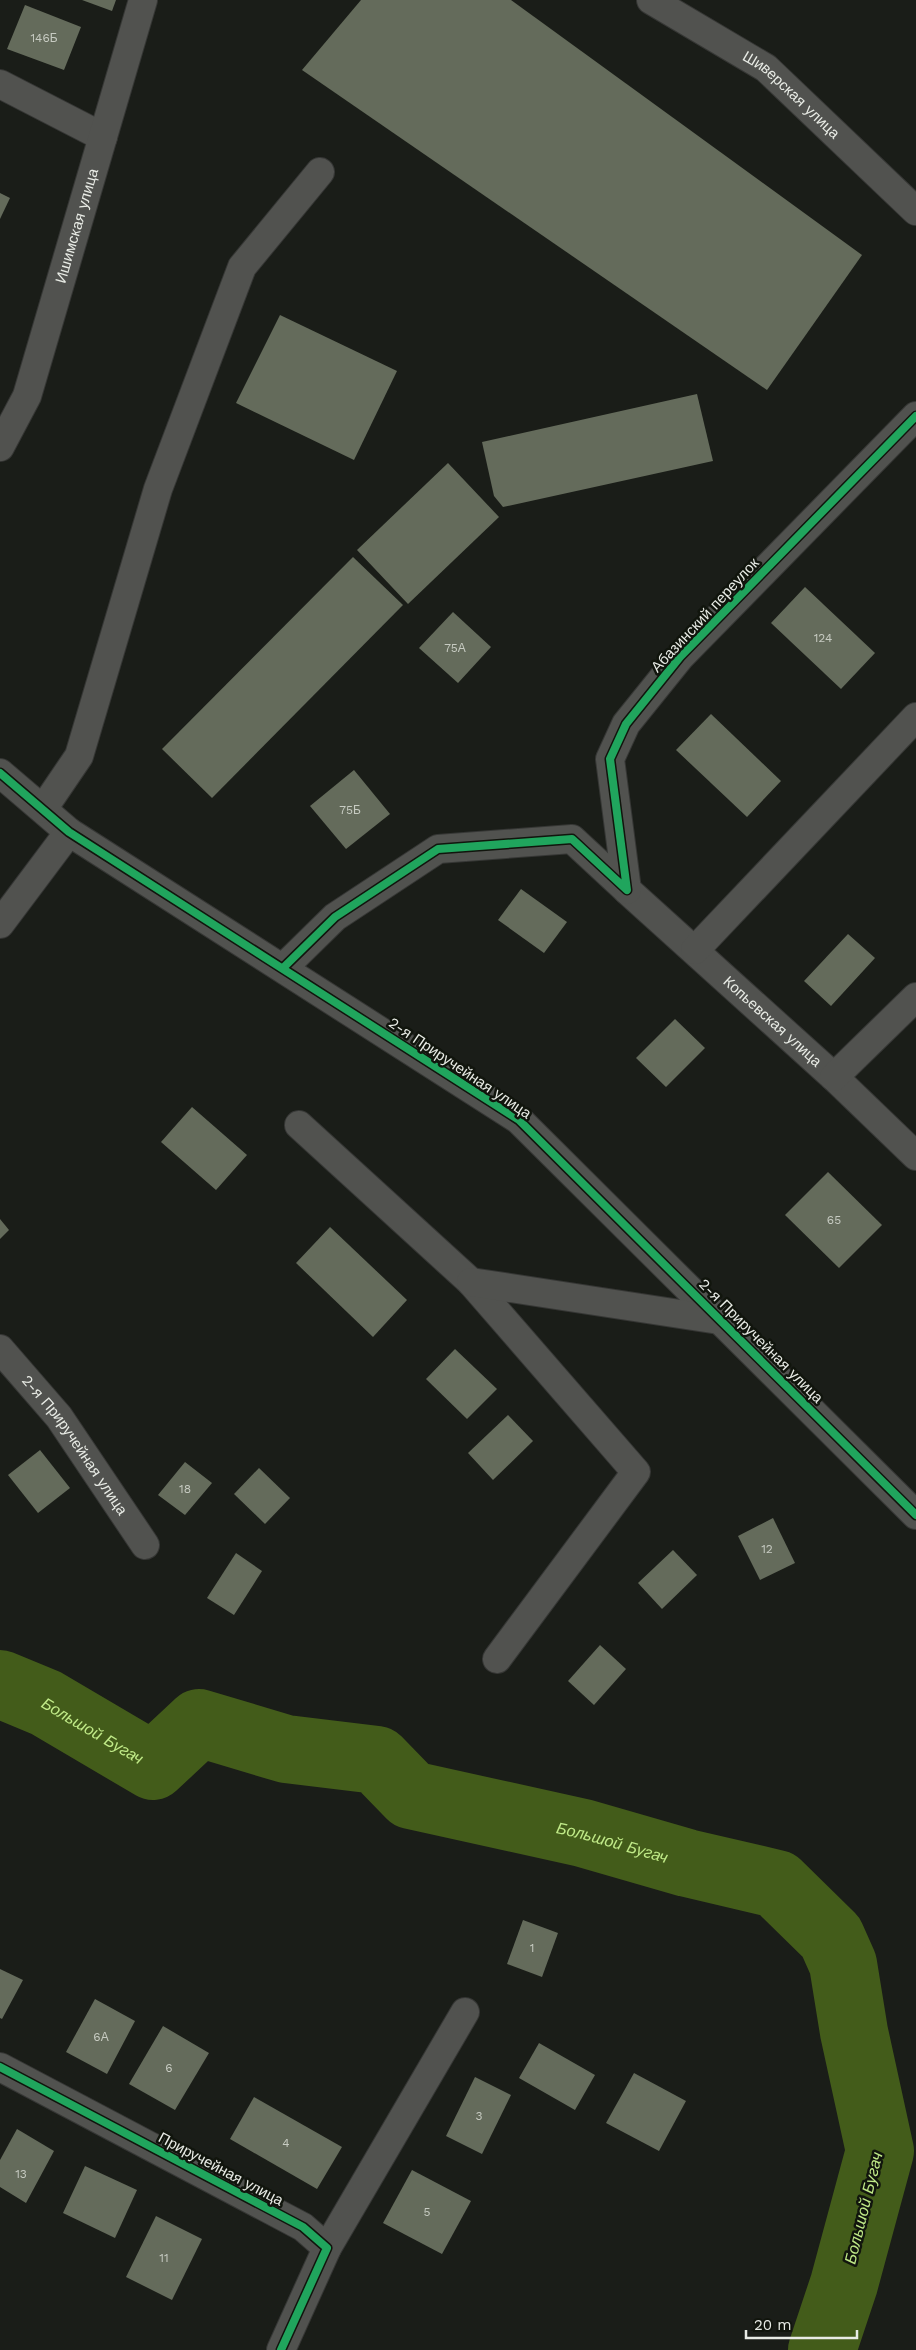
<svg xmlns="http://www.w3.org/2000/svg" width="916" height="2350" viewBox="0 0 916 2350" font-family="'Work Sans',sans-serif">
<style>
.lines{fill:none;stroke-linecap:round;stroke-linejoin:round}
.river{stroke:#435c1a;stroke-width:68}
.building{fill:#646b5b}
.minor-casing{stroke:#363735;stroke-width:30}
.minor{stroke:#51524f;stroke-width:28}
.cycleway-casing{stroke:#11150d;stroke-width:11}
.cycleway{stroke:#20a55d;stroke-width:8}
.labels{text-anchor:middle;stroke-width:5;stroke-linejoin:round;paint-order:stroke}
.number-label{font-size:12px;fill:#c7cbc2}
.street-label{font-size:15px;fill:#e8ebe5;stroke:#11150d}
.water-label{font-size:16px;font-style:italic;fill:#c0ea88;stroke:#11150d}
</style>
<rect width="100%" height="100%" fill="#1a1d18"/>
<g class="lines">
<path class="river" id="s1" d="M 0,1684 L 46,1703 L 153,1766 L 199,1723 L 286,1749 L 377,1760 L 411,1795 L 583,1833 L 687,1863 L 777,1884 L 831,1937 L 843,1964 L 854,2032 L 880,2151 L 844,2284 L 822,2350"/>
</g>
<g class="building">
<polygon points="82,0 116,0 112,11"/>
<polygon points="361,0 511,0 862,255 767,390 302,70"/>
<polygon points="25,5 81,27 64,70 7,49"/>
<polygon points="0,193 10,198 0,219"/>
<polygon points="280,315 397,371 354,460 236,403"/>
<polygon points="697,394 713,461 503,507 494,496 482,442"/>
<polygon points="448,463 499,517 408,604 357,550"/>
<polygon points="353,557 403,605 212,798 162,749"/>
<polygon points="805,587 875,653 841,689 771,623"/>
<polygon points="453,612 491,647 458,683 419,648"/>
<polygon points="711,714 781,781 747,817 676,750"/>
<polygon points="354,770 390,814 346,849 310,806"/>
<polygon points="521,889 567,922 544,953 498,920"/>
<polygon points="848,934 875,958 831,1006 804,981"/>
<polygon points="675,1019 705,1048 666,1087 636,1058"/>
<polygon points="192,1107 247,1155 216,1190 161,1142"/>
<polygon points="828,1172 882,1225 839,1268 785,1215"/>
<polygon points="0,1219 9,1230 0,1239"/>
<polygon points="330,1227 407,1300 373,1337 296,1263"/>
<polygon points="455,1349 497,1389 467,1419 426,1379"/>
<polygon points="508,1415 533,1441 493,1480 468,1453"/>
<polygon points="40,1450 70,1488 38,1513 8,1475"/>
<polygon points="185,1462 212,1483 185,1515 158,1495"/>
<polygon points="259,1468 290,1498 265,1524 234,1494"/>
<polygon points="773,1518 795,1563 760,1580 738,1536"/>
<polygon points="673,1550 697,1575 662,1609 638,1583"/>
<polygon points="236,1553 262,1571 234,1615 207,1598"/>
<polygon points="600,1645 626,1669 594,1705 568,1681"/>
<polygon points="523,1920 558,1933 542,1977 507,1964"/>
<polygon points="0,1969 23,1980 2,2019 0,2018"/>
<polygon points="95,1999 135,2021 107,2074 66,2052"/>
<polygon points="163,2026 209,2053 175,2110 129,2084"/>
<polygon points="539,2043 595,2075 575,2110 519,2078"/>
<polygon points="634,2073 686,2101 659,2151 606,2123"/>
<polygon points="475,2077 511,2095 482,2154 446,2136"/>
<polygon points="254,2097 342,2147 317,2189 230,2139"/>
<polygon points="17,2129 54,2151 26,2203 0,2187 0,2160"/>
<polygon points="85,2166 137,2190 115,2238 63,2213"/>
<polygon points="412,2170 471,2201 442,2254 383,2223"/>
<polygon points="156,2216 202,2239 172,2300 126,2277"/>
</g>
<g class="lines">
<g class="minor-casing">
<g id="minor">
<path id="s2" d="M 651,0 L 766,68 L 916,211"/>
<polyline points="0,84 103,137"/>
<path id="s3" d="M 0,447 L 27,396 L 143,0"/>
<polyline points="0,773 69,832 519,1120 916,1515"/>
<polyline points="43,809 79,756 158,489 242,267 320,172"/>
<path id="s4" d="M 627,890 L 834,1077 L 916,1156"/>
<polyline points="0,924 69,832"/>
<polyline points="695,950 916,717"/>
<polyline points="283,968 335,917 438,849 572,839 627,890 610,759 626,724 680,657 916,416"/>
<polyline points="834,1077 916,997"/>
<polyline points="299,1125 471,1282 636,1472 497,1659"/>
<polyline points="471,1282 719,1320"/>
<path id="s5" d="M 0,1349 L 59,1417 L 145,1545"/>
<polyline points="0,2067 303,2227 327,2248 281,2350"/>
<polyline points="327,2248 465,2012"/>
</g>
</g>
<use href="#minor" class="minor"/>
<g class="cycleway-casing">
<g id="cycleway">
<polyline points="0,773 69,832 519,1120 916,1515"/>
<polyline points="283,968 335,917 438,849 572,839 627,890 610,759 626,724 680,657 916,416"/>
<polyline points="0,2067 303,2227 327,2248 281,2350"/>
</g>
</g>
<use href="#cycleway" class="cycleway"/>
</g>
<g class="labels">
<g class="number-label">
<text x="44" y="42">146Б</text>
<text x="823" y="642">124</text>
<text x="455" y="652">75А</text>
<text x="350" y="814">75Б</text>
<text x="834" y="1224">65</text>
<text x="185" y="1493">18</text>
<text x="767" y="1553">12</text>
<text x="532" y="1952">1</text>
<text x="101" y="2041">6А</text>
<text x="169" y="2072">6</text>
<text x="479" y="2120">3</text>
<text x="286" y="2147">4</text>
<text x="21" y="2178">13</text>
<text x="427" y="2216">5</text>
<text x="164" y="2262">11</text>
</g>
<g class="street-label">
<text dy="5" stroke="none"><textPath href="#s2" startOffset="170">Шиверская улица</textPath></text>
<text dy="5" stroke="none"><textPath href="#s3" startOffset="235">Ишимская улица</textPath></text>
<text transform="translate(705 615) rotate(-47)" y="5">Абазинский переулок</text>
<text dy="5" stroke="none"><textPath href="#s4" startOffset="196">Копьевская улица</textPath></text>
<text transform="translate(460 1068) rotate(34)" y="5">2-я Приручейная улица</text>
<text transform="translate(761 1341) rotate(45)" y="5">2-я Приручейная улица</text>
<text dy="5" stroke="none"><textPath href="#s5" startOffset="122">2-я Приручейная улица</textPath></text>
<text transform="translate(221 2169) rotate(28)" y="5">Приручейная улица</text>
</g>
<g class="water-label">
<text dy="6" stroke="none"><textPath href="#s1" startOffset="104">Большой Бугач</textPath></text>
<text dy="6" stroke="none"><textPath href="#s1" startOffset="675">Большой Бугач</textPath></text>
<text transform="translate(863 2208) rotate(-76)" y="6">Большой Бугач</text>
</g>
</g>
<path d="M746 2330v8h111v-8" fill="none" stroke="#e8ebe5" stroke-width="2.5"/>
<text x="754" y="2330" font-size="15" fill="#e8ebe5" stroke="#11150d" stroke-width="4" paint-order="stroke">20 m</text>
</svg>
